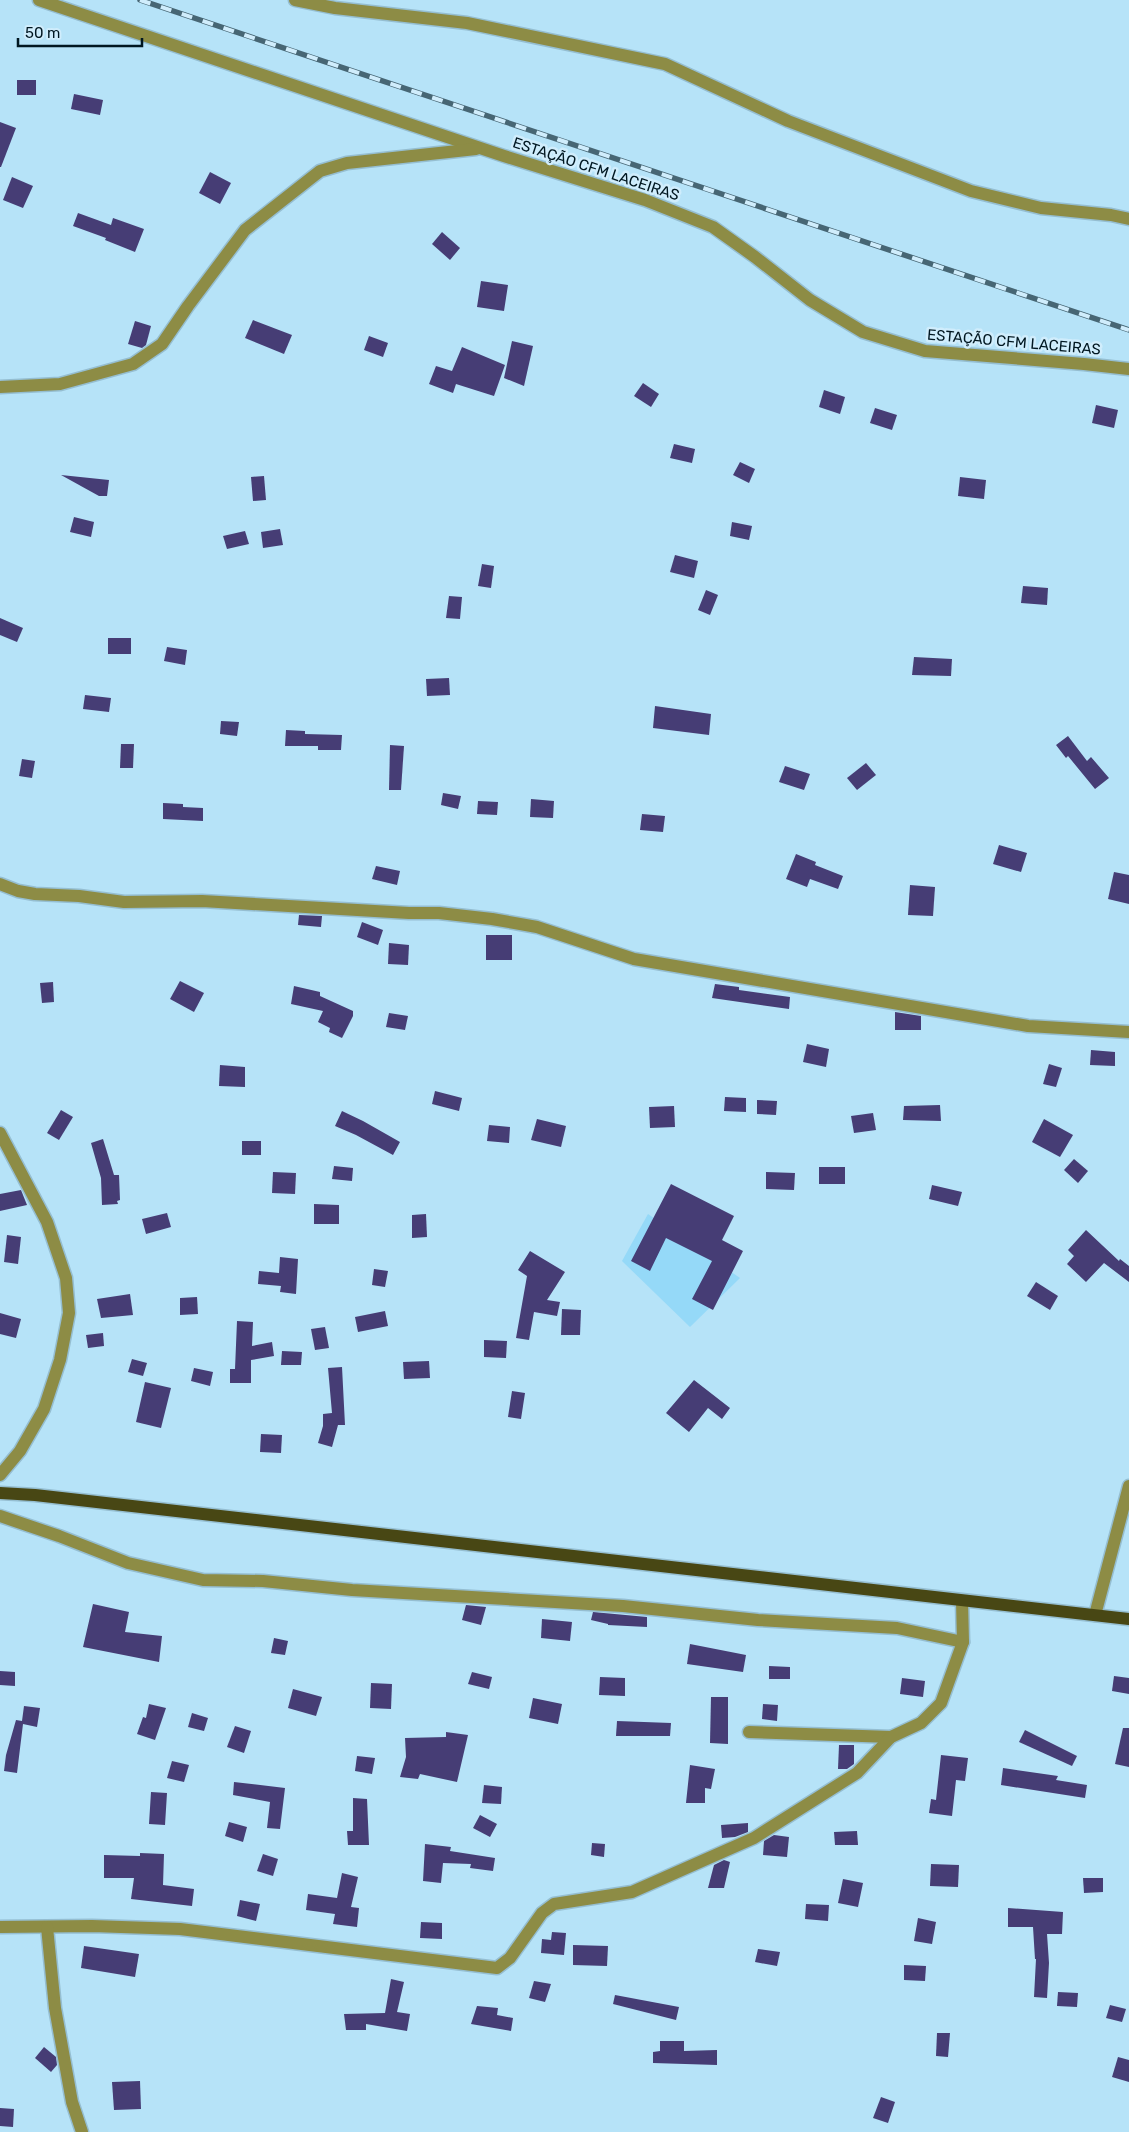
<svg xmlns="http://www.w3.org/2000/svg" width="1129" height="2132" viewBox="0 0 1129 2132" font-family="Rubik,sans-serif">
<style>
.built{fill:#95d9f8}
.building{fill:#463d75}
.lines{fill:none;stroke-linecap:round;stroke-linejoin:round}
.street-casing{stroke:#95bed1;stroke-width:15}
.primary-casing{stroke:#95bed1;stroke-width:15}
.street{stroke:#8d8c45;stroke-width:12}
.primary{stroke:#484714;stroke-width:12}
.rail-casing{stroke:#476674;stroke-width:5.5}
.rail{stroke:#d0edfc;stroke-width:4;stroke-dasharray:11;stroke-linecap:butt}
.labels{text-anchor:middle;stroke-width:5;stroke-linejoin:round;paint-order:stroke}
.street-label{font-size:15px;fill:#001721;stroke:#d0edfc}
</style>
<rect width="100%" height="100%" fill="#b6e3f8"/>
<polygon class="built" points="648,1214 740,1278 690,1327 622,1261"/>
<g class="building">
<rect x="17" y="80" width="19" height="15"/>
<polygon points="74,94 103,100 100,115 71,109"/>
<polygon points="0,122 16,128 1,167 0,167"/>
<polygon points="210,172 231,183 220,204 199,193"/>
<polygon points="12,177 33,186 23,208 3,200"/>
<polygon points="78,213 111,225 113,218 144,229 135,252 105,240 106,238 73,226"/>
<polygon points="442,232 460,248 450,260 432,244"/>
<polygon points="481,281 508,285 504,311 477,307"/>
<polygon points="253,320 292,335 284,354 245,338"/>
<polygon points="135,321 151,326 146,345 142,348 128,344"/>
<polygon points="369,336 388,343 383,357 364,350"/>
<polygon points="512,341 533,346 524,386 504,378"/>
<polygon points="462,347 505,365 494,396 456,384 453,393 429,384 436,366 452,371"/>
<polygon points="643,383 659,394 651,407 634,396"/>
<polygon points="824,390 845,397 840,414 819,407"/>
<polygon points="1096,405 1118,410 1114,428 1092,423"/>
<polygon points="875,408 897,415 892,430 870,423"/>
<polygon points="674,444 695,449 692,463 670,458"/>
<polygon points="740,462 755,469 749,483 733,475"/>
<polygon points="61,475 109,480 107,496 99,496"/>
<polygon points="264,476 266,500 253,501 251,477"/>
<polygon points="960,477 986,480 984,499 958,496"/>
<polygon points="74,517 94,522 91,537 70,532"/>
<polygon points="732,522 752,526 749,540 730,536"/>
<polygon points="280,529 283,545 263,548 261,532"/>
<polygon points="245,531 249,544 227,549 223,536"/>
<polygon points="675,555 698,561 694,578 670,572"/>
<polygon points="482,564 494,566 491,588 478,586"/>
<polygon points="1023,586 1048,588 1047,605 1021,603"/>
<polygon points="706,590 718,595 710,615 698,610"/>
<polygon points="449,596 462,597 460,619 446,618"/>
<polygon points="0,618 23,628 17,642 0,635"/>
<rect x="108" y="638" width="23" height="16"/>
<polygon points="167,647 187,650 185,665 164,661"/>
<polygon points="914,657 952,659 951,676 912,675"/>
<polygon points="449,678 450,695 427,696 426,679"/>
<polygon points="85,695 111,698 109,712 83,709"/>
<polygon points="655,706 711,714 709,735 653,728"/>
<polygon points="221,721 239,722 237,736 220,734"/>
<polygon points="286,730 305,731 305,734 342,735 341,750 318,750 318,746 285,746"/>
<polygon points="1068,736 1087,761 1091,757 1109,778 1095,789 1068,756 1066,758 1056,745"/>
<polygon points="121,744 134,744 133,768 120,768"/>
<polygon points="390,745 404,746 401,790 389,790"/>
<polygon points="22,759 35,761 32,778 19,776"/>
<polygon points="866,763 876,775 857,790 847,778"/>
<polygon points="785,766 810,774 804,790 779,782"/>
<polygon points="443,793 461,796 458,809 441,805"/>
<polygon points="531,799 554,801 553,818 530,817"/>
<polygon points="478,801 498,802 497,815 477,814"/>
<polygon points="163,803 183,804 183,807 203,808 203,821 163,819"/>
<polygon points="642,814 665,816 663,832 640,830"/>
<polygon points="999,845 1027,853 1021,872 993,864"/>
<polygon points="796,854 816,862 815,865 843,876 838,889 810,879 807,887 786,879"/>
<polygon points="376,866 400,871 397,885 372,879"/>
<polygon points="1114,872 1129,875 1129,904 1108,899"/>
<polygon points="910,885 935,887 933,916 908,915"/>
<polygon points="299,915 322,916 321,927 298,925"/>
<polygon points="362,922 383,930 378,945 357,937"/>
<rect x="486" y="935" width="26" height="25"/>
<polygon points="389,943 409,945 408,965 388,964"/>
<polygon points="180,981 204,993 194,1012 170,999"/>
<polygon points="53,982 54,1002 42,1003 40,983"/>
<polygon points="715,984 739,987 739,990 790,997 789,1009 712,998"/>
<polygon points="294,986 320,992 320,996 353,1011 353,1016 342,1038 329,1032 330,1028 318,1022 323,1011 291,1004"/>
<polygon points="895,1012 921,1016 921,1030 895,1030"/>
<polygon points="389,1013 408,1016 405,1030 386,1027"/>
<polygon points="807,1044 829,1049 826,1067 803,1062"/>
<polygon points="1091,1050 1115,1052 1115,1066 1090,1065"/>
<polygon points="1049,1064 1062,1068 1056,1087 1043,1084"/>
<polygon points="220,1065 245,1067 245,1087 219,1086"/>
<polygon points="435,1091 462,1098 459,1111 432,1104"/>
<polygon points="725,1097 746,1098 746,1112 724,1111"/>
<polygon points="757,1100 777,1101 776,1115 757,1114"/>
<polygon points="940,1105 941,1121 903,1120 904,1106"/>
<polygon points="674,1106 675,1127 650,1128 649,1107"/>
<polygon points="61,1110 73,1117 59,1140 47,1133"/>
<polygon points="342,1111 363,1121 400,1142 393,1155 356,1135 335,1126"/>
<polygon points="873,1113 876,1130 854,1133 851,1116"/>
<polygon points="537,1119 566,1126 561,1147 531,1140"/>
<polygon points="1044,1119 1073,1135 1060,1157 1032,1142"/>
<polygon points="489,1125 510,1127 509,1143 487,1141"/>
<polygon points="103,1139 114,1175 119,1175 120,1200 117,1201 118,1204 102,1205 101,1178 91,1143"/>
<rect x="242" y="1141" width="19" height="14"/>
<polygon points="1074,1159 1088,1171 1078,1183 1064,1170"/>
<polygon points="334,1166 353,1168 352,1181 332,1179"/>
<rect x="819" y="1167" width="26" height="17"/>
<polygon points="273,1172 296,1173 295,1194 272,1193"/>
<polygon points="766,1172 795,1173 794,1190 766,1189"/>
<polygon points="671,1184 734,1216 722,1240 743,1251 713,1310 692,1299 712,1261 666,1238 650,1271 631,1261"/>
<polygon points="932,1185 962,1192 958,1206 929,1199"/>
<polygon points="21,1190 27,1205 0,1211 0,1194"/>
<polygon points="314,1204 339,1205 339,1224 314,1224"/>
<polygon points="167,1213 171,1227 146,1234 142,1219"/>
<polygon points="426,1214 427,1237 412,1238 412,1215"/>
<polygon points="1086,1230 1119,1261 1120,1259 1129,1266 1129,1282 1104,1263 1086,1282 1067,1264 1074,1256 1068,1250"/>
<polygon points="7,1235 21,1237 18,1264 4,1262"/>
<polygon points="530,1251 565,1272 547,1300 560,1302 557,1316 534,1312 529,1340 516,1338 527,1276 518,1270"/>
<polygon points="280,1257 298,1259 296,1294 280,1292 281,1286 258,1284 259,1271 279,1273"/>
<polygon points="374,1269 388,1271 385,1287 372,1285"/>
<polygon points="1036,1282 1058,1296 1050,1310 1027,1296"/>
<polygon points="130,1294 133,1315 101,1318 97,1299"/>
<polygon points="197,1297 198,1314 180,1315 180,1298"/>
<polygon points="562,1309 581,1310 580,1335 561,1335"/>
<polygon points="385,1311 388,1326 358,1332 355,1317"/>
<polygon points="0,1313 21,1319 16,1338 0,1334"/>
<polygon points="237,1321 253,1322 252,1346 272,1342 274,1356 251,1360 251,1383 230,1383 230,1369 235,1369"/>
<polygon points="325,1327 329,1348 315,1350 311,1329"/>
<polygon points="103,1333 104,1346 88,1348 86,1335"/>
<polygon points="484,1340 507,1341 506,1358 484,1357"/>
<polygon points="282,1351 302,1352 301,1365 281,1365"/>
<polygon points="132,1359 147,1363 143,1376 128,1372"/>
<polygon points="429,1361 430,1378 404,1379 403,1362"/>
<polygon points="342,1367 345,1425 338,1425 332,1447 318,1443 323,1426 323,1414 332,1413 328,1368"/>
<polygon points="194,1368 213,1372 210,1386 191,1381"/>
<polygon points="694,1380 730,1408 722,1419 708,1408 689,1432 666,1413"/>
<polygon points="145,1382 171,1388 161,1428 136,1422"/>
<polygon points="512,1391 525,1393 521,1419 508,1417"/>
<polygon points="261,1434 282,1435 281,1453 260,1452"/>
<polygon points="93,1604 129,1612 125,1632 162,1636 159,1662 83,1647"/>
<polygon points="466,1605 486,1607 481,1625 462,1620"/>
<polygon points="593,1612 647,1617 647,1627 608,1625 608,1624 591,1620"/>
<polygon points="542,1619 572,1622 570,1641 541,1638"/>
<polygon points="274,1638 288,1641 285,1655 271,1653"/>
<polygon points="690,1644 746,1655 743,1672 687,1664"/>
<polygon points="769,1666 790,1667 790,1679 769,1679"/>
<polygon points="0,1671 15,1672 15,1686 0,1685"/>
<polygon points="472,1672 492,1677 489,1689 468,1684"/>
<polygon points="1114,1676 1129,1678 1129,1694 1112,1691"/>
<polygon points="600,1677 625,1678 625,1696 599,1695"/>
<polygon points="902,1678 925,1681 923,1697 900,1694"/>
<polygon points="371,1683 392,1684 391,1709 370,1708"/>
<polygon points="293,1689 322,1697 316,1716 288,1708"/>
<polygon points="711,1697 728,1697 728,1744 710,1743"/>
<polygon points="533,1698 562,1704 558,1724 529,1718"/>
<polygon points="149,1704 166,1708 155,1740 137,1734 143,1717 146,1718"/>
<polygon points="763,1704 778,1705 777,1721 762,1719"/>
<polygon points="24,1706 40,1708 37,1727 23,1724 17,1773 4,1771 6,1755 16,1720 22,1721"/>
<polygon points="192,1713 208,1718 204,1731 188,1727"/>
<polygon points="617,1721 671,1723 670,1736 616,1736"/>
<polygon points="235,1726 251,1731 244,1753 227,1747"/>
<polygon points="1123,1728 1129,1728 1129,1767 1115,1764"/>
<polygon points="1025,1730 1077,1756 1072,1766 1019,1742"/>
<polygon points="446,1732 468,1735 457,1782 420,1774 418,1779 400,1777 406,1757 405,1738 446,1737"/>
<polygon points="839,1745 854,1745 854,1764 847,1769 838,1769"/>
<polygon points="941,1755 968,1758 965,1781 956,1780 952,1816 929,1813 931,1799 936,1800"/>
<polygon points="357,1756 375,1758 372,1774 355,1771"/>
<polygon points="172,1761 189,1765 184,1782 167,1778"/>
<polygon points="690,1765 715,1769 711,1789 705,1788 705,1803 686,1803"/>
<polygon points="1003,1768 1058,1776 1056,1780 1087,1785 1085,1798 1001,1785"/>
<polygon points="234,1782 285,1788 280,1829 267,1828 270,1802 233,1795"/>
<polygon points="484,1785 502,1787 501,1804 482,1803"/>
<polygon points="151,1792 167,1793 165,1825 149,1824"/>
<polygon points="353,1798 367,1799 369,1845 348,1845 347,1831 353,1831"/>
<polygon points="480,1815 497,1824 490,1837 473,1828"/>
<polygon points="229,1822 247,1827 243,1842 225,1836"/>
<polygon points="748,1823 748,1832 735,1837 722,1838 721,1825"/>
<polygon points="857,1831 858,1845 835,1845 834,1832"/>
<polygon points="774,1835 789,1837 787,1857 763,1855 764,1841"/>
<polygon points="592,1843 605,1844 604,1857 591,1855"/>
<polygon points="425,1844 451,1847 450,1851 495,1858 493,1871 470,1868 471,1864 443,1863 441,1883 423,1881"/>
<polygon points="140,1853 164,1854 163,1885 194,1889 192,1906 131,1899 134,1878 104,1878 104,1855 140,1856"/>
<polygon points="263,1854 278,1859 273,1876 257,1871"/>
<polygon points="724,1860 730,1862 724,1888 708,1888 714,1865"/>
<polygon points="931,1864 959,1865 958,1887 930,1886"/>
<polygon points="342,1873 358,1877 351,1907 359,1908 357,1927 333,1924 335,1914 306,1910 308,1894 337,1898"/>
<polygon points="1083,1878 1103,1878 1103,1892 1084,1893"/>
<polygon points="843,1879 863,1883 858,1907 838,1903"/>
<polygon points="240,1900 260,1904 256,1921 237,1916"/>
<polygon points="806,1904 829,1905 828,1921 805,1919"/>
<polygon points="1008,1908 1063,1912 1062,1934 1047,1934 1049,1963 1047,1998 1034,1997 1036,1959 1035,1959 1033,1927 1008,1927"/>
<polygon points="918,1918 936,1922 932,1944 914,1941"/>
<polygon points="421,1922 442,1923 442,1939 420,1938"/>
<polygon points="552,1932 566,1933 564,1955 541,1953 542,1939 551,1940"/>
<polygon points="573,1945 608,1946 607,1966 573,1965"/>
<polygon points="84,1946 139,1954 135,1977 81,1968"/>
<polygon points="758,1949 780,1952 777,1966 755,1962"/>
<polygon points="904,1965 926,1966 925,1981 904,1980"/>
<polygon points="391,1979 404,1982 397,2012 410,2014 407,2031 366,2024 366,2030 346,2030 344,2014 385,2013"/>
<polygon points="534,1981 551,1984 545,2002 529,1998"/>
<polygon points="1058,1992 1078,1993 1077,2007 1057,2006"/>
<polygon points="615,1995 679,2007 676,2020 613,2004"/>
<polygon points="1110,2005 1126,2009 1122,2022 1106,2018"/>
<polygon points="477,2006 498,2008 497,2015 513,2018 511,2031 471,2024"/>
<polygon points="937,2033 950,2033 948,2057 936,2056"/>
<polygon points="660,2041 684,2041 684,2051 717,2050 717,2065 653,2063 653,2052 660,2051"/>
<polygon points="44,2047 56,2057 57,2065 51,2072 35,2058"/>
<polygon points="1118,2057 1129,2060 1129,2082 1112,2077"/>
<polygon points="140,2081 141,2109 114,2110 112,2082"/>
<polygon points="881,2097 895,2102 888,2123 873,2118"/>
<polygon points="0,2108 14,2109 13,2127 0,2126"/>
</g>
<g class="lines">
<g class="street-casing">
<g id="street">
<polyline points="39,0 504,156 645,200 713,227 755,257 810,300 863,332 925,351 1084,364 1129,369"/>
<polyline points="295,0 335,8 467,23 665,64 788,121 971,191 1041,208 1111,215 1129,219"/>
<polyline points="0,387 60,384 133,364 162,344 188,306 245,230 320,171 347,163 476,149"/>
<polyline points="0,884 18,891 35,894 79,896 124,902 202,901 409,913 439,913 492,919 537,927 634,959 1028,1026 1129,1032"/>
<polyline points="0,1133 47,1222 66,1278 69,1313 60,1360 44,1409 20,1451 0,1475"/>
<polyline points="0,1516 59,1536 128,1563 203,1580 263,1581 352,1590 623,1606 758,1620 897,1628 963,1642"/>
<polyline points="1095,1615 1129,1486"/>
<polyline points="749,1732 891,1737"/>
<polyline points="0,1927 92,1926 180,1929 497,1968 510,1958 542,1913 554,1904 632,1892 754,1838 857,1773 891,1737 921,1723 941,1703 963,1642 962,1601"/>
<polyline points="47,1927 55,2008 72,2102 82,2132"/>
</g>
</g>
<g class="primary-casing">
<polyline id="primary" points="0,1493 35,1495 1129,1619"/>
</g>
<use href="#street" class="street"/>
<use href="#primary" class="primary"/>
<g class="rail-casing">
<polyline id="rail" points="140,0 1129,330"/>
</g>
<use href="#rail" class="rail"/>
</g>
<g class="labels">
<g class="street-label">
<text transform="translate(596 169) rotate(18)" y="5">ESTAÇÃO CFM LACEIRAS</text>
<text transform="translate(1014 342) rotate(5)" y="5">ESTAÇÃO CFM LACEIRAS</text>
</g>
</g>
<path d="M18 38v8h124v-8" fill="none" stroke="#001721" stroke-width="2.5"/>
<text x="25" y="38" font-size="15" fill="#001721" stroke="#d0edfc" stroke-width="4" paint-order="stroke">50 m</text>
</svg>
